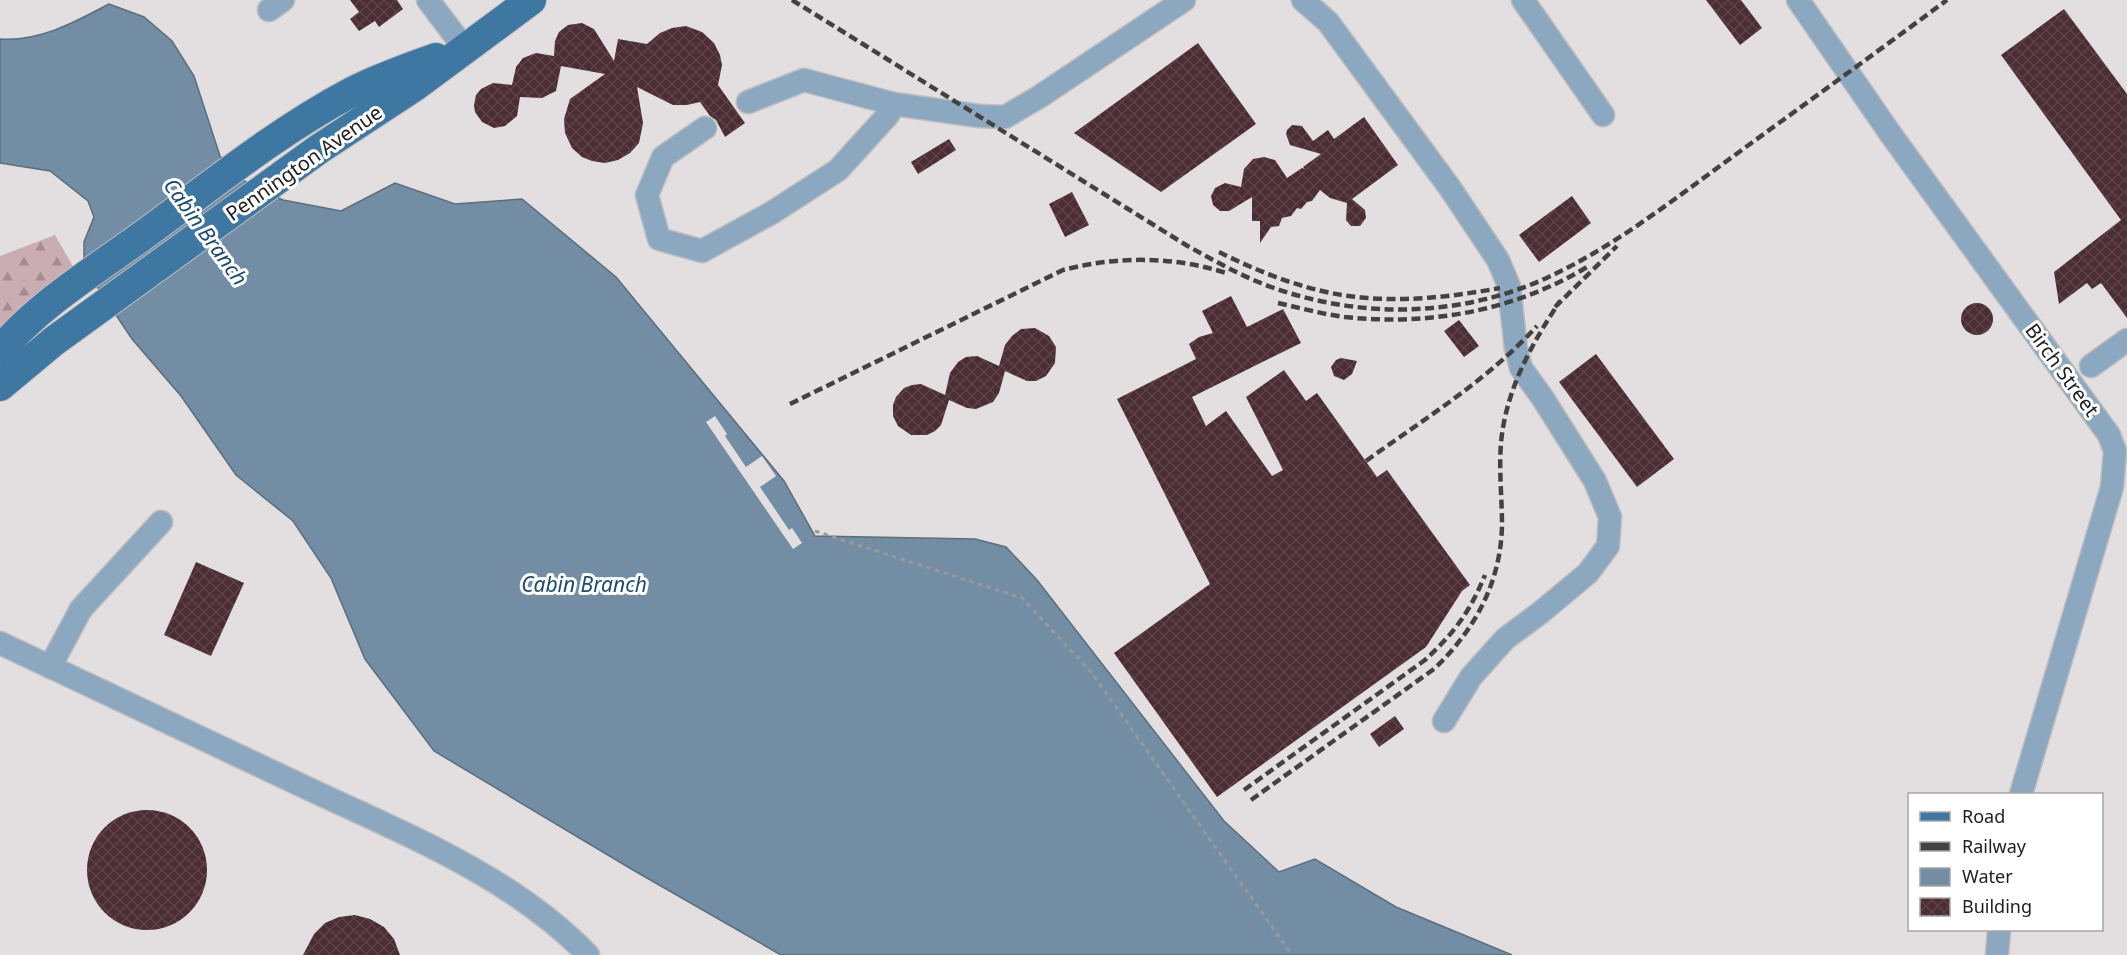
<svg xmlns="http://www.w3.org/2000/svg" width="2127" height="955" viewBox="0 0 2127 955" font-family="'Noto Sans',sans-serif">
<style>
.forest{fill:url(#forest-firs)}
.water{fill:#738ea4;stroke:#5b6d7d;stroke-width:1.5}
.pier{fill:#e3dfe0}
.building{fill:url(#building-cross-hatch)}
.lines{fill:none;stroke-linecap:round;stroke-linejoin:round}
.minor-casing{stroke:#c0bdbe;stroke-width:25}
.major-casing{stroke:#c0bdbe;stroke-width:32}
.path{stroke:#9b9898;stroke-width:3;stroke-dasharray:4.5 4.5;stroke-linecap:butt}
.minor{stroke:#8ba8c0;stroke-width:22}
.major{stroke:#3e77a1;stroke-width:30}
.rail{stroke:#434242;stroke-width:4.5;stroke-dasharray:9 4.5;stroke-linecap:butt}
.labels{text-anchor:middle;stroke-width:6;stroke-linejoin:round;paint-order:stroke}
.street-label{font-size:20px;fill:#222121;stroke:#fff}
.water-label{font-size:21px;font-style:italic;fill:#1e4c6d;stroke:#fff}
</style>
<defs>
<pattern id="forest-firs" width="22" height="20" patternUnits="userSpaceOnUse" patternTransform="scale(1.5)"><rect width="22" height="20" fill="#caadb3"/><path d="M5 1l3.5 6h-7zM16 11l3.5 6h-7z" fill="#a48c91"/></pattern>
<pattern id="building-cross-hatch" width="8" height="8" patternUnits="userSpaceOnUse" patternTransform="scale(1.5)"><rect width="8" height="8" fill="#4b2d34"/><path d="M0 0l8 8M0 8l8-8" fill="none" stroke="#5c4248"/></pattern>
</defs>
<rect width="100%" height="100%" fill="#e3dfe0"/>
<polygon class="forest" points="55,235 74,268 0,332 0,256"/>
<path class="water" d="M 109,4 L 144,17 L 172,41 L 194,76 L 220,156 L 236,177 L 283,200 L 341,211 L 395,183 L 455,204 L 522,199 L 616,277 L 784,481 L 815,536 L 975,539 L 1006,547 L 1037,580 L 1224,821 L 1279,872 L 1315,859 L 1396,907 L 1512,955 L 781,955 L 633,870 L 434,751 L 365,659 L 331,578 L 293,521 L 236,475 L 181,396 L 132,339 L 84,267 L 84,242 L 94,217 L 88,201 L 50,171 L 0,163 L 0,39 C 39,42 75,22 109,4 Z"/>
<polygon class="pier" points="715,416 727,434 725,436 746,467 762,456 776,476 760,487 789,530 792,528 802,543 793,549 706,422"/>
<g class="building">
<polygon points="350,0 397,0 403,9 379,27 375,21 359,31 350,19 359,12"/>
<polygon points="1706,0 1741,0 1762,28 1740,45"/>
<polygon points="2064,9 2127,94 2127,318 2101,283 2092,289 2087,283 2059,304 2054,272 2121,220 2001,55"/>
<polygon points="582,23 594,29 614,61 618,39 647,44 660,33 672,28 686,26 702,32 714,43 720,55 722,65 718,85 745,123 725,137 716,120 710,116 700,102 687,105 673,105 637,87 643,123 639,143 630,153 618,160 605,163 592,161 582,157 572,148 565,133 564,119 570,99 605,74 561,66 556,91 542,98 520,97 517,116 505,126 494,128 482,122 475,112 474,105 476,95 481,89 493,83 512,85 516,67 523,58 536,53 554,56 555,41 559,32 568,25"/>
<polygon points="1198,43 1256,124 1161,192 1074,133"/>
<polygon points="1364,117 1398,165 1352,199 1365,210 1366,218 1360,226 1351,226 1346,220 1347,203 1330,198 1320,190 1312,201 1307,202 1301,209 1297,208 1291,216 1282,218 1279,226 1271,227 1260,243 1260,221 1252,221 1252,197 1229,211 1220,211 1213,205 1211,196 1215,188 1225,183 1241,187 1244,169 1253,159 1264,157 1275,160 1287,178 1302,168 1305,169 1303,167 1321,154 1290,145 1286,134 1287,130 1292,125 1302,126 1313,141 1328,130 1334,139"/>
<polygon points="949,139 956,150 918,174 911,162"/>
<polygon points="1072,192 1089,225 1065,237 1049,204"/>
<polygon points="1572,196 1591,223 1539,262 1519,235"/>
<polygon points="1231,296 1247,327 1283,309 1301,343 1192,397 1206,426 1226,411 1272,476 1283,470 1246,397 1284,370 1306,401 1317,393 1377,477 1387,470 1470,585 1462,591 1426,647 1217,797 1114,653 1210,584 1117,399 1196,359 1189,344 1199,337 1213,333 1202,311"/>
<circle cx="1977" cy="319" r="16"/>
<polygon points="1459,320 1479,346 1464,357 1444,331"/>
<polygon points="1035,328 1049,336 1056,347 1055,363 1046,376 1036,381 1027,381 1005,371 999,393 993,402 976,409 967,408 949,400 941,425 935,431 927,435 911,435 898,426 893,416 893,405 896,397 904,388 912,385 921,384 945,395 950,373 958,362 966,357 977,356 999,366 1005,345 1012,336 1021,329"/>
<polygon points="1596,354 1674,459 1637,487 1559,382"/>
<polygon points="1341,358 1357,361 1352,374 1344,380 1334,376 1331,367 1336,360"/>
<polygon points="196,562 244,583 211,656 164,635"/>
<polygon points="1395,716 1404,729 1379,747 1370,734"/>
<circle cx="147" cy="870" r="60"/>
<polygon points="355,915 370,919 384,927 394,939 400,955 303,955 314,934 325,923 339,917"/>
</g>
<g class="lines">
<g class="minor-casing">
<g id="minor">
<polyline points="428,0 465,49"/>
<polyline points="1303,0 1328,22 1450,188 1498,260 1509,286 1516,349 1521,368 1542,397 1595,481 1610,517 1608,546 1588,573 1540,613 1505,639 1471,677 1444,721"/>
<polyline points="1523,0 1603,115"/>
<polyline points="1798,0 1892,136 2109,435 2115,451 2112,487 2021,794"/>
<polyline points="269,10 283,0"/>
<polyline points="748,102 804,80 894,104 979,116 1005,117 1039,97 1184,0"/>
<polyline points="705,128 663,157 647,195 659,239 702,251 773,212 838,170 888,115 894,104"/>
<polyline points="2091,366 2127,340"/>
<path d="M 0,643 C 103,692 206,740 309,789 C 405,834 513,877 588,955"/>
<polyline points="50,667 81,609 161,522"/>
<polyline points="1997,955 1999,930"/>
</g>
</g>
<g class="major-casing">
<g id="major">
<path d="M 0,351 C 36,307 92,272 138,239 C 207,189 276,132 352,92 C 379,78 408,68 436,58"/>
<polyline points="0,386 54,341 319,149 415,86 531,0"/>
</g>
</g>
<polyline class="path" points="815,531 1022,598 1091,672 1292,955"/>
<use href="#minor" class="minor"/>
<use href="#major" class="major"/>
<g class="rail">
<path d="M 792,0 L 1186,245 C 1213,260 1241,276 1271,287 C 1366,321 1471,317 1561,271 C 1619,242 1672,201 1724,163 C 1798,109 1873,55 1947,0"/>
<path d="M 1219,252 C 1259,272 1304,290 1349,296 C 1399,303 1451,297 1500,288"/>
<path d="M 1278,303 C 1300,308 1322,314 1345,317 C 1429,326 1514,311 1587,267"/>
<polyline points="1555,307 1617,246"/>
<path d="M 790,404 L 1063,270 C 1117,256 1173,256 1226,273"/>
<path d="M 1366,461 C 1424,419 1488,380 1537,326"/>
<path d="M 1244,790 L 1425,660 C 1454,633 1470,612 1485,575"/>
<path d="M 1251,800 L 1434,669 C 1475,630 1501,582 1502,525 C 1502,494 1498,464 1502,434 C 1509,384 1533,342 1560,301"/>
</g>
</g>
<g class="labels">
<g class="street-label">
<text transform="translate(304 163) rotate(-35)" y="7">Pennington Avenue</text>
<text transform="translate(2062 370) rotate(54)" y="7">Birch Street</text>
</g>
<g class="water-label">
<text transform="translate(205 232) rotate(54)" y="7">Cabin Branch</text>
<text x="584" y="592">Cabin Branch</text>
</g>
</g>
<rect x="1908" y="793" width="195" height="138" fill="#ffffff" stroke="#a7a6a6" stroke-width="1.5"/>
<rect x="1920" y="812" width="30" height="9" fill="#3e77a1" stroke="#a7a6a6" stroke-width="1.5"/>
<text x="1962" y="823" font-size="18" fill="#222121">Road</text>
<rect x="1920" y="842" width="30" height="9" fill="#434242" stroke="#a7a6a6" stroke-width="1.5"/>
<text x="1962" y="853" font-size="18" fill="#222121">Railway</text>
<rect x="1920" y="868" width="30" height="18" fill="#738ea4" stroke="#a7a6a6" stroke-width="1.5"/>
<text x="1962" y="883" font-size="18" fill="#222121">Water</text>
<rect x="1920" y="898" width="30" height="18" fill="url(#building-cross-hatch)" stroke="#a7a6a6" stroke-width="1.5"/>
<text x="1962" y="913" font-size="18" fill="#222121">Building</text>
</svg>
